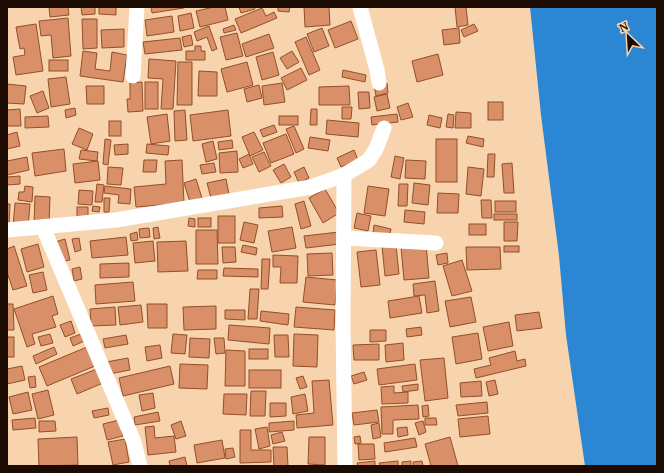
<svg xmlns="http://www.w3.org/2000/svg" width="664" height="473" viewBox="0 0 664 473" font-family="'Noto Serif',serif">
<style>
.water{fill:#2b86d3}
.building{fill:#d98f67;stroke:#934f28}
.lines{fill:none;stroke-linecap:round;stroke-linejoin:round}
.minor{stroke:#fff;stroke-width:15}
</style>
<rect width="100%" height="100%" fill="#f7d4ae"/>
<polygon class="water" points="530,7 657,7 657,466 585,466 566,335 559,256 541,115"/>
<g class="building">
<polygon points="49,7 68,7 69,15 50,17"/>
<polygon points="81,7 95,7 95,14 82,15"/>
<polygon points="99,7 116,7 116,15 99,14"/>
<polygon points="151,7 184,7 184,8 152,13"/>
<polygon points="214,7 225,7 228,20 200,27 196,11"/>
<polygon points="239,7 254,7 255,9 241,13"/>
<polygon points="278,7 290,7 289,12 278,11"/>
<polygon points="304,7 329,7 330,25 305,27"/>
<polygon points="455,7 466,7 468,25 457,27"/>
<polygon points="262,8 266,16 274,12 277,18 241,33 235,19"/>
<polygon points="191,13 194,28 180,31 178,16"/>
<polygon points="172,16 174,32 147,36 145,20"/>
<polygon points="68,18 71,56 53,58 51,35 41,36 39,21"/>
<polygon points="82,19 97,19 97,48 83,49"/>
<polygon points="351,21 358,39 335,48 328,30"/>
<polygon points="36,24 43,71 16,75 13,57 25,55 24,48 20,49 16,27"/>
<polygon points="474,24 478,31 464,37 461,30"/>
<polygon points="234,25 236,30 224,33 223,29"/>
<polygon points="209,26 217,49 212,51 207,37 197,41 194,32"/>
<polygon points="322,28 329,46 314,52 307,34"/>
<polygon points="459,28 460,43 444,45 442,30"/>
<polygon points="124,29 124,47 102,48 101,30"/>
<polygon points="237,33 243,56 226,60 220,37"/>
<polygon points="269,34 274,48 246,57 242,44"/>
<polygon points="191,35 193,45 184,47 182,37"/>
<polygon points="306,37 320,70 309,75 295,42"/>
<polygon points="180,38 182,50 145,54 143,42"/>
<polygon points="195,46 201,46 201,51 205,51 205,60 186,60 186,51 195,51"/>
<polygon points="83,51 97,53 95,69 110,71 112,52 127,55 123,82 80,76"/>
<polygon points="292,51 299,62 287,69 280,58"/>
<polygon points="273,52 279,75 262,80 256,57"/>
<polygon points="438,54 443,75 417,82 412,61"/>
<polygon points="149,59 176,61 173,109 161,109 163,79 148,78"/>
<rect x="49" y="60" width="19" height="11"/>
<polygon points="178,62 192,62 192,105 177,105"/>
<polygon points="247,62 253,85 227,92 221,69"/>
<polygon points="301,68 307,80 287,90 281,78"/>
<polygon points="343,70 366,75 365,82 342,77"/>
<polygon points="199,71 217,72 217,96 198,96"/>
<polygon points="66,77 70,104 51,107 48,79"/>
<polygon points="142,82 143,111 128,112 127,99 130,99 130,83"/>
<rect x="145" y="82" width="13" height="27"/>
<polygon points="282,83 285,102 264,105 262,86"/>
<polygon points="387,83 388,93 376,96 374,85"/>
<polygon points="7,84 26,86 24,104 7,103"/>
<polygon points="259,85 262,98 247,102 244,89"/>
<polygon points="86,86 104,86 104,104 87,104"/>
<polygon points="349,86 350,105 319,105 319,87"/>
<polygon points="43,91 49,108 37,113 30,96"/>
<polygon points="358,92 369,92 370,108 359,109"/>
<polygon points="387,94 390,108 377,111 374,97"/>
<rect x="488" y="102" width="15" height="18"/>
<polygon points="408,103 413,117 401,120 397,107"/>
<polygon points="342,107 352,107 351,119 342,119"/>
<polygon points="75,108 76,115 66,118 65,110"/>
<polygon points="20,109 21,126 7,126 7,110"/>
<polygon points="311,109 317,109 317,125 310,125"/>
<polygon points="185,110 187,140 175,141 174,111"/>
<polygon points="228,110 231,136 193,141 190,115"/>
<polygon points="456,112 471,113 471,128 455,128"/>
<polygon points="167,114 170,141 151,144 147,117"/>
<polygon points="397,114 398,122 372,125 371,117"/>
<polygon points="448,114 454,115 453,128 446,127"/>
<polygon points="429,115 442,118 440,128 427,125"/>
<polygon points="48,116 49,127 25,128 25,117"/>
<rect x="279" y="116" width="19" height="9"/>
<polygon points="327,120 359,123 358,137 326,134"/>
<rect x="109" y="121" width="12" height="15"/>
<polygon points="274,125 277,132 263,137 260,130"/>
<polygon points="294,126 304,149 296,153 286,129"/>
<polygon points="79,128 93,134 87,150 72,144"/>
<polygon points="17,132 20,146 7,149 7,135"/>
<polygon points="254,132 263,150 250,156 242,137"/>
<polygon points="286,134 294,154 271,163 263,143"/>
<polygon points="468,136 484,139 483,147 466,143"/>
<polygon points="310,137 330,140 328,151 308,148"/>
<polygon points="105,139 111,140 108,165 103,164"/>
<rect x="436" y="139" width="21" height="43"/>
<polygon points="232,140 233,148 219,150 218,142"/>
<polygon points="213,141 217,159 206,162 202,144"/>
<polygon points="128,144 128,154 115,155 114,145"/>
<polygon points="147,144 169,146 168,155 146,153"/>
<polygon points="64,149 66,171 35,176 32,153"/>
<polygon points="81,150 98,152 97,161 79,159"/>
<polygon points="354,150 358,160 341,167 337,158"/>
<polygon points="237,151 238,172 220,173 219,153"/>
<polygon points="264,152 271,166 259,172 252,157"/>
<polygon points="249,154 253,164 243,168 239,159"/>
<polygon points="488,154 495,154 494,177 487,177"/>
<polygon points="395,156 404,158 400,179 391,177"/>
<polygon points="27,157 29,170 7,175 7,161"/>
<polygon points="144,160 157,160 156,172 143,172"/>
<polygon points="182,160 184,203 136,207 134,187 166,184 165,161"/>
<polygon points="406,160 426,161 425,179 405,178"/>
<polygon points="98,161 100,180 75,183 73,164"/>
<polygon points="214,163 216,172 202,174 200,165"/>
<polygon points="512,163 514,193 504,193 502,164"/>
<polygon points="284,164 291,177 281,183 273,170"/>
<polygon points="108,167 123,168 121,185 107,184"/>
<polygon points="304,167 309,178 299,183 294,172"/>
<polygon points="468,167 484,169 481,196 466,194"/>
<polygon points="20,176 20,184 7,185 7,177"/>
<polygon points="196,179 202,198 190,202 184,183"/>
<polygon points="226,179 229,194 211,198 207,183"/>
<polygon points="414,183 430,185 428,205 412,203"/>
<polygon points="97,184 104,185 102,202 95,202"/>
<polygon points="399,184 408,184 407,206 398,206"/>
<polygon points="25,186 33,187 32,202 18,200 19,192 24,192"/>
<polygon points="105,186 131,189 130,204 118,203 119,195 104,193"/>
<polygon points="368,186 389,189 385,216 364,213"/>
<polygon points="325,189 339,213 323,223 309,198"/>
<polygon points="79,190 93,191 92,205 78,204"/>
<polygon points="438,193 459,194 458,213 437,213"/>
<polygon points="35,196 50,197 49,224 34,223"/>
<polygon points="104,198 110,198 109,212 104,212"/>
<polygon points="481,200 491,200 492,218 482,218"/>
<polygon points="304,201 311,226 301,229 295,204"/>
<rect x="495" y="201" width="21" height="11"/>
<polygon points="15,203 30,204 28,228 13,227"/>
<polygon points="7,204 10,204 9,224 7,224"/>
<polygon points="93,206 100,207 99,212 92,211"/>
<polygon points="282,206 283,217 259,218 259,208"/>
<rect x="77" y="207" width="11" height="10"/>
<polygon points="405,210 425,212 424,224 404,222"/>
<polygon points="357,213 371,216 368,231 354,228"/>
<rect x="494" y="214" width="23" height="6"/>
<rect x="218" y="216" width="17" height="27"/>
<polygon points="189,218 195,219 195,227 188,226"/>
<rect x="198" y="218" width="13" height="9"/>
<polygon points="244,222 258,225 254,243 240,240"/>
<polygon points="504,222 518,222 517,241 504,241"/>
<rect x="469" y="224" width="17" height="11"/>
<polygon points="374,225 391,229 389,238 373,234"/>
<polygon points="158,227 160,238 154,239 153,228"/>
<polygon points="292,227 296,248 272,252 268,231"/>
<polygon points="149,228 150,237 140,238 139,229"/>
<polygon points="196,230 217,230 218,264 196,264"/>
<polygon points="137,232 138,240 131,241 130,234"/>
<polygon points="339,232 340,244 306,248 304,236"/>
<polygon points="126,237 128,255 92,258 90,241"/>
<polygon points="79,238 81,250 75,252 72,239"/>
<polygon points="65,239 70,260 60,262 55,242"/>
<polygon points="153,241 155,261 135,263 133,243"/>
<polygon points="186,241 188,271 158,272 157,242"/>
<polygon points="38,244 44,267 27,272 21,249"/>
<polygon points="426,244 429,278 404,280 401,247"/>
<polygon points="243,245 257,248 256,255 241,252"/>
<polygon points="396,245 399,274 385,276 382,246"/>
<polygon points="14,246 27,286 13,290 7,272 7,249"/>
<rect x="504" y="246" width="15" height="6"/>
<polygon points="222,247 235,247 236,262 223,263"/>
<polygon points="466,247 500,247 501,269 467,270"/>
<polygon points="376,250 380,285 361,287 357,252"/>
<polygon points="332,253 333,275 308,276 307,254"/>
<polygon points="447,253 448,263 438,265 436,255"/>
<polygon points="273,255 298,256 297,283 280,283 281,267 273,267"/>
<polygon points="262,259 270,259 268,289 261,289"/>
<polygon points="462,260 472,291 452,296 443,266"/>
<polygon points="129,263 129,277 100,278 100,264"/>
<polygon points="80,267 82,279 74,281 72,269"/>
<polygon points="224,268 258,269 258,277 223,276"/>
<polygon points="198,270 217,270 217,279 197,279"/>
<polygon points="43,272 47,290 33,293 29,275"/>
<polygon points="306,277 337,280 335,305 303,302"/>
<polygon points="435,281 439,311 427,313 425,295 414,296 413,284"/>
<polygon points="133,282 135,301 96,304 95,285"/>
<polygon points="250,289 259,289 257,319 248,319"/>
<polygon points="53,296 58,314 52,316 56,327 32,334 35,344 27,347 14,309"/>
<polygon points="419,296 422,313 390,318 388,301"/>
<polygon points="471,297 476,322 450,327 445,301"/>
<polygon points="7,304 13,304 14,330 7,330"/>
<polygon points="147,304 167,304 167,328 148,328"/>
<polygon points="141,305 143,322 120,325 118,307"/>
<polygon points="216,306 216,329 184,330 183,307"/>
<polygon points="115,307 116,325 91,326 90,309"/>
<polygon points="296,307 335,310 334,330 294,327"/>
<polygon points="225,310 245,310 245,320 225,319"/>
<polygon points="261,311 289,314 288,325 260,321"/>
<polygon points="539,312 542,328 517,331 515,315"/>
<polygon points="71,321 75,333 65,337 60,325"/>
<polygon points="509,322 513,346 488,351 483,327"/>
<polygon points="229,325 270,328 269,344 228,340"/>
<polygon points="421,327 422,335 407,337 406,329"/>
<polygon points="370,330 386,330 386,341 370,342"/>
<polygon points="84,333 87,340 73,346 70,338"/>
<polygon points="478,333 482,359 456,364 452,337"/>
<polygon points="50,334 53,343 41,346 38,337"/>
<polygon points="173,334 187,335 185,354 171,353"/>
<polygon points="294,334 318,335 317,367 293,366"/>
<polygon points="126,335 128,344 105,348 103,339"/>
<polygon points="274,335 288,335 289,357 275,357"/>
<rect x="7" y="337" width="7" height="20"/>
<polygon points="190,338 210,339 209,358 189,357"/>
<polygon points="214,338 224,338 225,353 216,354"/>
<polygon points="403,343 404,360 386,362 385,345"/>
<polygon points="379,344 379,360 354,360 353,345"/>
<polygon points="160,345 162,358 147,361 145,347"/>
<polygon points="54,347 57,354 36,364 33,356"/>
<polygon points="87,347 95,366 47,386 39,367"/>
<rect x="249" y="349" width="19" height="10"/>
<polygon points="226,350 245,351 245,386 225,386"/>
<polygon points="515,351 517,361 525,359 526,366 476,378 474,369 491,365 489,358"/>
<polygon points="128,358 130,370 109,374 106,362"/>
<polygon points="444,358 448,398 425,401 420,360"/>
<polygon points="180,364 208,365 207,389 179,388"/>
<polygon points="415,364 417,380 379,385 377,369"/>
<polygon points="22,366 25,380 7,384 7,369"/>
<polygon points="170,366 174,384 123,396 119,378"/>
<polygon points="97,369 103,383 77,394 71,379"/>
<rect x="249" y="370" width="32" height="18"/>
<polygon points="364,372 367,380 354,384 351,376"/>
<polygon points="35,376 36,387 30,388 28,377"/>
<polygon points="303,376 307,387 300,389 296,378"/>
<polygon points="329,380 333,425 297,428 296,415 314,413 312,381"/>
<polygon points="495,380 498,394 489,396 486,382"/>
<polygon points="481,381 482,396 461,397 460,383"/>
<polygon points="418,384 418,390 403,392 402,386"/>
<polygon points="394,386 394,393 408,392 408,403 382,404 381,387"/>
<polygon points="48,390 54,415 38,419 32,394"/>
<polygon points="251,391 266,391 265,416 250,416"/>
<polygon points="28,392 32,410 13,414 9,397"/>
<polygon points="153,393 155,408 142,411 139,395"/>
<polygon points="224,394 247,394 246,415 223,414"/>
<polygon points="305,394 308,411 293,414 291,397"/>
<polygon points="487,402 488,413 458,416 456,405"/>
<polygon points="270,403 286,403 286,416 270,417"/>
<polygon points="418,405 419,419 393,420 393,434 382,434 381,407"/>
<polygon points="428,405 429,416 423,417 422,406"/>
<polygon points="108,408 109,415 94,418 92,411"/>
<polygon points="377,410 379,422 354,425 352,413"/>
<polygon points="158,412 160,421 135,425 134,417"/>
<polygon points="488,416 490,434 460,437 458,419"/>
<polygon points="35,418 36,428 13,430 12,420"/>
<polygon points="425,418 436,418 437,425 425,425"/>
<polygon points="119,420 123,436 107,440 103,424"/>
<polygon points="39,421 55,421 56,431 39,432"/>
<polygon points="181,421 186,436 176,439 171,425"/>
<polygon points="294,421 294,430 269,432 269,423"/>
<polygon points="423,421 426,432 419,435 415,423"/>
<polygon points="379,423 381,437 373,439 371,425"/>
<polygon points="154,426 155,438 174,436 176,452 148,455 145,427"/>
<polygon points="267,427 270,446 259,449 255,429"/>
<polygon points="407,427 408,435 398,437 397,428"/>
<polygon points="240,430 251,430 251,450 271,450 271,462 240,463"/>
<polygon points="282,432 285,441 273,444 271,435"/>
<polygon points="360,436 361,443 355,444 354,437"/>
<polygon points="77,437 78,465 39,466 38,439"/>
<polygon points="309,437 325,437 325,465 308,464"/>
<polygon points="450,437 458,466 431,466 425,444"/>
<polygon points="415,438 417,447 385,452 384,443"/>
<polygon points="125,439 129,462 113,465 108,442"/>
<polygon points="222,440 225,458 197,463 194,445"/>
<polygon points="358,444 374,444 375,459 359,460"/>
<polygon points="273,447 287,447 288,466 274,466"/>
<polygon points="233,448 235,457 226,459 225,449"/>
<polygon points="185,457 187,466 170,466 169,461"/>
<polygon points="375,461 375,466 358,466 357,463"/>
<polygon points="398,461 398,466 380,466 379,463"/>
<polygon points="411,461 411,466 402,466 402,462"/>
<polygon points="422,461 423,466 414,466 413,462"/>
</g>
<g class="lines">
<g class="minor">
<polyline points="360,7 377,70 379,83"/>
<polyline points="133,76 137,7"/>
<polyline points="344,175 343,324 345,466"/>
<polyline points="43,227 134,442 140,466"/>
<polyline points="7,230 116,220 311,187 344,175 369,160 376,149 384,128"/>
<polyline points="344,238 436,243"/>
</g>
</g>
<rect width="664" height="473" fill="none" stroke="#1b0b00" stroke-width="16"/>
<g transform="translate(628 36) rotate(335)" stroke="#f7d4ae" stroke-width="3" paint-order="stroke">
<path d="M0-3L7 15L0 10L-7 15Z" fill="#1b0b00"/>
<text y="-6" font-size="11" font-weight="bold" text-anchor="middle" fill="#1b0b00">N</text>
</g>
</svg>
